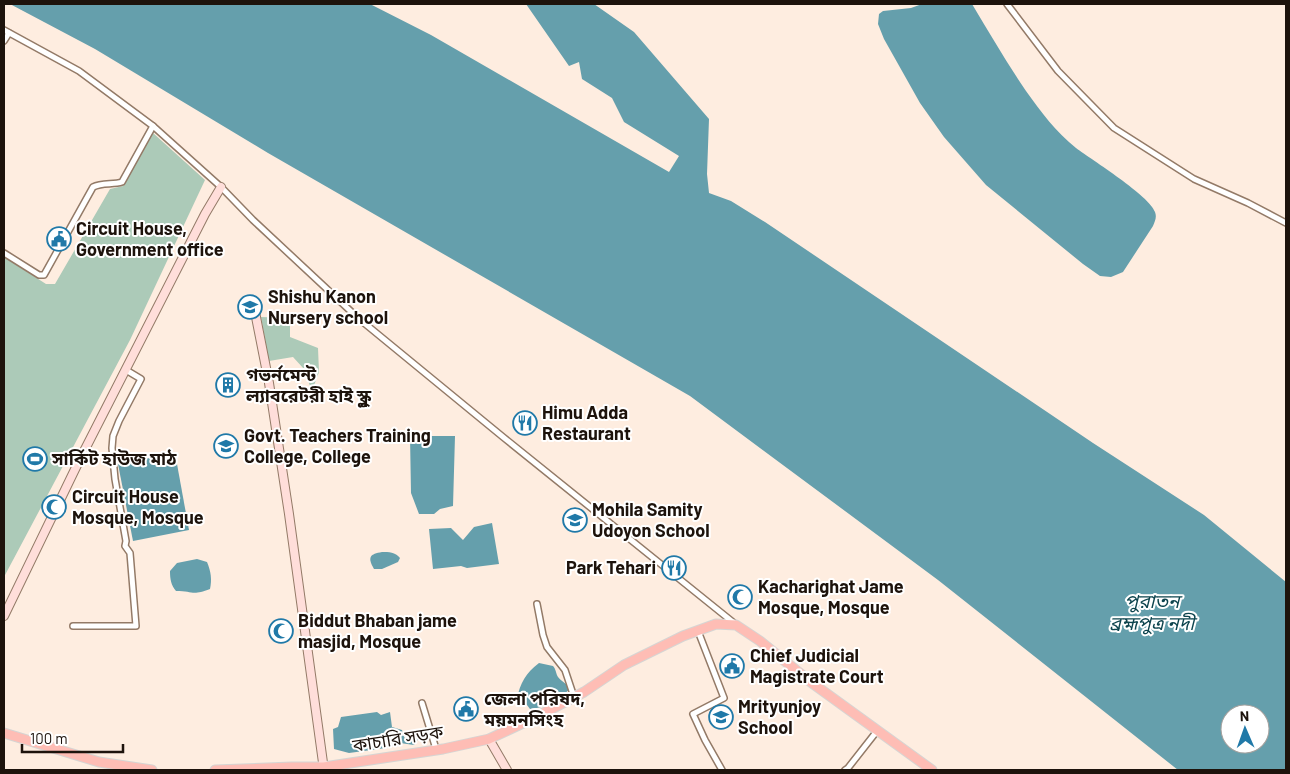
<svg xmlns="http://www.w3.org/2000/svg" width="1290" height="774" viewBox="0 0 1290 774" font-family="Barlow,'Noto Sans Bengali',sans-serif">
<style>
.green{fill:#accab8}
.water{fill:#659fac;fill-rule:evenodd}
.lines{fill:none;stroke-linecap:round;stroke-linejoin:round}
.street-casing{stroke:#937a67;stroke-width:8}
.secondary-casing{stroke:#937a67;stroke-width:10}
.primary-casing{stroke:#d6d5d3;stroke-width:11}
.street{stroke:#fff;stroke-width:5}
.secondary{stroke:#ffdeda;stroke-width:8}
.primary{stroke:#febdb5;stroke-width:9}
.labels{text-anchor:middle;stroke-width:4;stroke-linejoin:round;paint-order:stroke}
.poi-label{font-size:18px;font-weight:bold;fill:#1d130c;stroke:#fff;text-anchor:start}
.street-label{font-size:18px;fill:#1d130c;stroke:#fff}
.water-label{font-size:19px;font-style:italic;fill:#0d444e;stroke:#fff}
</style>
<rect width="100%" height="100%" fill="#feede0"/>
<g class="green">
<polygon points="153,133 205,180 130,340 4,577 4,257 46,284 55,284 110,189 123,186"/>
<polygon points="261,317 290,318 290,337 318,348 319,372 313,388 310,386 304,369 293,357 269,361"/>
</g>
<g class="water">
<path d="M 10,4 L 370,4 L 431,35 L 669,172 L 679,156 L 624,122 L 612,98 L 582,79 L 579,62 L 569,66 L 526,4 L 594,4 L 634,32 L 709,119 L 707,174 L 709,193 L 731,201 L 765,222 L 1093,443 L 1204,515 L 1286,582 L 1286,770 L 1178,770 L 938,580 L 690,396 L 268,153 L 95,49 ZM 1230,714 L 1260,714 L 1260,744 L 1230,744 Z"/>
<path d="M 922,4 L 972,4 C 990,34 1007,63 1026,91 C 1041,112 1056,132 1076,148 C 1092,160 1150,196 1155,212 C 1157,217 1155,221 1153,226 L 1123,272 L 1111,277 L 1100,276 L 1083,264 L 986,185 L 944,137 L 920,103 L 884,39 L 878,24 L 879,14 L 883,11 L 911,8 Z"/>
<polygon points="410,436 455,436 453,506 440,509 434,514 419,514 411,493"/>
<polygon points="175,453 189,530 133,541 118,464"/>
<polygon points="492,523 499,564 467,568 461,566 433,569 429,529 451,528 463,540 474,527"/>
<path d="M 382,552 C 389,552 395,552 400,558 L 398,562 L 382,569 L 374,569 C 367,557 370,554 382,552 Z"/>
<path d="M 197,559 L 207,562 C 211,572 212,579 210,589 C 192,596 193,591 176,591 C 171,585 170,579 170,571 L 177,563 Z"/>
<path d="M 539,663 L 553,666 C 556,669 556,674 558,677 C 562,682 567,683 570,689 C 557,700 546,708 530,709 L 527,705 L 517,699 C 520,683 526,673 539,663 Z"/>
<polygon points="377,712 381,715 390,712 392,727 402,730 405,739 419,738 414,745 400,743 386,748 349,753 334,749 333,729 338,727 341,717"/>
</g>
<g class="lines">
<g class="street-casing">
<g id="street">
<polyline points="1007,4 1058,71 1114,128 1194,179 1248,203 1286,223"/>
<polyline points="4,30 79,71 153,126 221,187 253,220 358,318 503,437 734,623"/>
<polyline points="4,41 9,33"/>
<path d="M 4,253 L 39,275 L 44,275 L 93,187 C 102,182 113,185 122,182 L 153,126"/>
<polyline points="537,604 543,635 547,647 565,670 574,697"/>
<polyline points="73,626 136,626 130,553 125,546 126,541 115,479 112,448 113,436 119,421 141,379 126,370"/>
<polyline points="698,631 724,698 693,714 705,740 722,770"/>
<polyline points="422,703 436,749"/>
<polyline points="845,770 848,768 877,731"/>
</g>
</g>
<g class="secondary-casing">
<g id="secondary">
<polyline points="255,312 269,383 289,514 324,770"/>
<polyline points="4,616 79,461 205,214 221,187"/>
<polyline points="489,739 507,770"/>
</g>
</g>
<g class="primary-casing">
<g id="primary">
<polyline points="4,733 99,762 152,770"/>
<polyline points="215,770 292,767 324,767 443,749 489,739 536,717 584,692 624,665 683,636 716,624 736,625 760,641 812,683 932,770"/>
</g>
</g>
<use href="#street" class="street"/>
<use href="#secondary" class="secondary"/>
<use href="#primary" class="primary"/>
</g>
<defs>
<g id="civic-ring" transform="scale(1.25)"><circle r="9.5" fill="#fff" stroke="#2079a8" stroke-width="1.5"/><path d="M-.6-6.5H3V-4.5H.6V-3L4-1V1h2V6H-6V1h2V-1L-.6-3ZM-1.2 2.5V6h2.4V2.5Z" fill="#2079a8"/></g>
<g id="school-ring" transform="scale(1.25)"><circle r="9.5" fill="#fff" stroke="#2079a8" stroke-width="1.5"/><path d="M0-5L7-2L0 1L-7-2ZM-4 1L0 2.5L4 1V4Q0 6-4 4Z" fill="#2079a8"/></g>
<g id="building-ring" transform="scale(1.25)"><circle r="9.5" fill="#fff" stroke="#2079a8" stroke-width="1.5"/><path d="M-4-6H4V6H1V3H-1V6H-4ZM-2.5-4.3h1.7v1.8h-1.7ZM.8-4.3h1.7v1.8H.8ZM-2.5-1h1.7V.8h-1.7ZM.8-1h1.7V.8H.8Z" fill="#2079a8"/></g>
<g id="restaurant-ring" transform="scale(1.25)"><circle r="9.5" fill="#fff" stroke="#2079a8" stroke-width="1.5"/><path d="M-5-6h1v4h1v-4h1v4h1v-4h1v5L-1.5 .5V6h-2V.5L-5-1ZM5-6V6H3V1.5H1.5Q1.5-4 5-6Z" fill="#2079a8"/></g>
<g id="university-ring" transform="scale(1.25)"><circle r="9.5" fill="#fff" stroke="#2079a8" stroke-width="1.5"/><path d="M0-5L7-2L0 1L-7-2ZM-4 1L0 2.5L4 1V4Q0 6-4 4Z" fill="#2079a8"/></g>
<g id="stadium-ring" transform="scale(1.25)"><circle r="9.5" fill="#fff" stroke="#2079a8" stroke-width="1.5"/><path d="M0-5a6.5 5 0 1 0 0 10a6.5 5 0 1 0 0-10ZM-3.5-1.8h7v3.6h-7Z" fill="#2079a8"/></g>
<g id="mosque-ring" transform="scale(1.25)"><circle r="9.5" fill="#fff" stroke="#2079a8" stroke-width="1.5"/><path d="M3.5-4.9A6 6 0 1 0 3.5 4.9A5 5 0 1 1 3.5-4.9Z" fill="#2079a8"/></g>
</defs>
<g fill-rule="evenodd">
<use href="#civic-ring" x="59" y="239"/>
<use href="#school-ring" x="250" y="307"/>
<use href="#building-ring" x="228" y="385"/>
<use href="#restaurant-ring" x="525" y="423"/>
<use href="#university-ring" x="226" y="446"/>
<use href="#stadium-ring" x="35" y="459"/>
<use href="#mosque-ring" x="54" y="507"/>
<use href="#school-ring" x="575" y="520"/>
<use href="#restaurant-ring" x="674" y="568"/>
<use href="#mosque-ring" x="740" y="597"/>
<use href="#mosque-ring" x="281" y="631"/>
<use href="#civic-ring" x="732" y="666"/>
<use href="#civic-ring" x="466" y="709"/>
<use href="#school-ring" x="721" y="717"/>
</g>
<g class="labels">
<g class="poi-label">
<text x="76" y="235">Circuit House,<tspan x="76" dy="21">Government office</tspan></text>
<text x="268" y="303">Shishu Kanon<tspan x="268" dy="21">Nursery school</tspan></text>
<text x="246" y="381">গভর্নমেন্ট<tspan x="246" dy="21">ল্যাবরেটরী হাই স্কুল</tspan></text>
<text x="542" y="419">Himu Adda<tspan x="542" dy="21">Restaurant</tspan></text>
<text x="244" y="442">Govt. Teachers Training<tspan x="244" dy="21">College, College</tspan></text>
<text x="52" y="465">সার্কিট হাউজ মাঠ</text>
<text x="72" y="503">Circuit House<tspan x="72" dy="21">Mosque, Mosque</tspan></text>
<text x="592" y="516">Mohila Samity<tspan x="592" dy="21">Udoyon School</tspan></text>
<text x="656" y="574" text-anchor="end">Park Tehari</text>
<text x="758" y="593">Kacharighat Jame<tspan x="758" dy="21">Mosque, Mosque</tspan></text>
<text x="298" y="627">Biddut Bhaban jame<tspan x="298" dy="21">masjid, Mosque</tspan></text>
<text x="750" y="662">Chief Judicial<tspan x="750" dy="21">Magistrate Court</tspan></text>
<text x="484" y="705">জেলা পরিষদ,<tspan x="484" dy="21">ময়মনসিংহ</tspan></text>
<text x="738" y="713">Mrityunjoy<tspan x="738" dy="21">School</tspan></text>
</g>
<g class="street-label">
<text transform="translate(398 739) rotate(-9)" y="6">কাচারি সড়ক</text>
</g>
<g class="water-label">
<text x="1152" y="608">পুরাতন<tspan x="1152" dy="22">ব্রহ্মপুত্র নদী</tspan></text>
</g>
</g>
<rect width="1290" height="774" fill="none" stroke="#1d130c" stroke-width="10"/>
<g transform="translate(1245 729) rotate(358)"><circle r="24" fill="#ffffff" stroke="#a5a19e"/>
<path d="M0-4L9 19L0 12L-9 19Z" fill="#2079a8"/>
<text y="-8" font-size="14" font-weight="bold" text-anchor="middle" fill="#1d130c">N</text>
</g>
<path d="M22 744v8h101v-8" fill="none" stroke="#1d130c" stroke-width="2.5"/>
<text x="30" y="744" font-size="15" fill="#1d130c" stroke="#ffffff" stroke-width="4" paint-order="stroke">100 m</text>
</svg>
